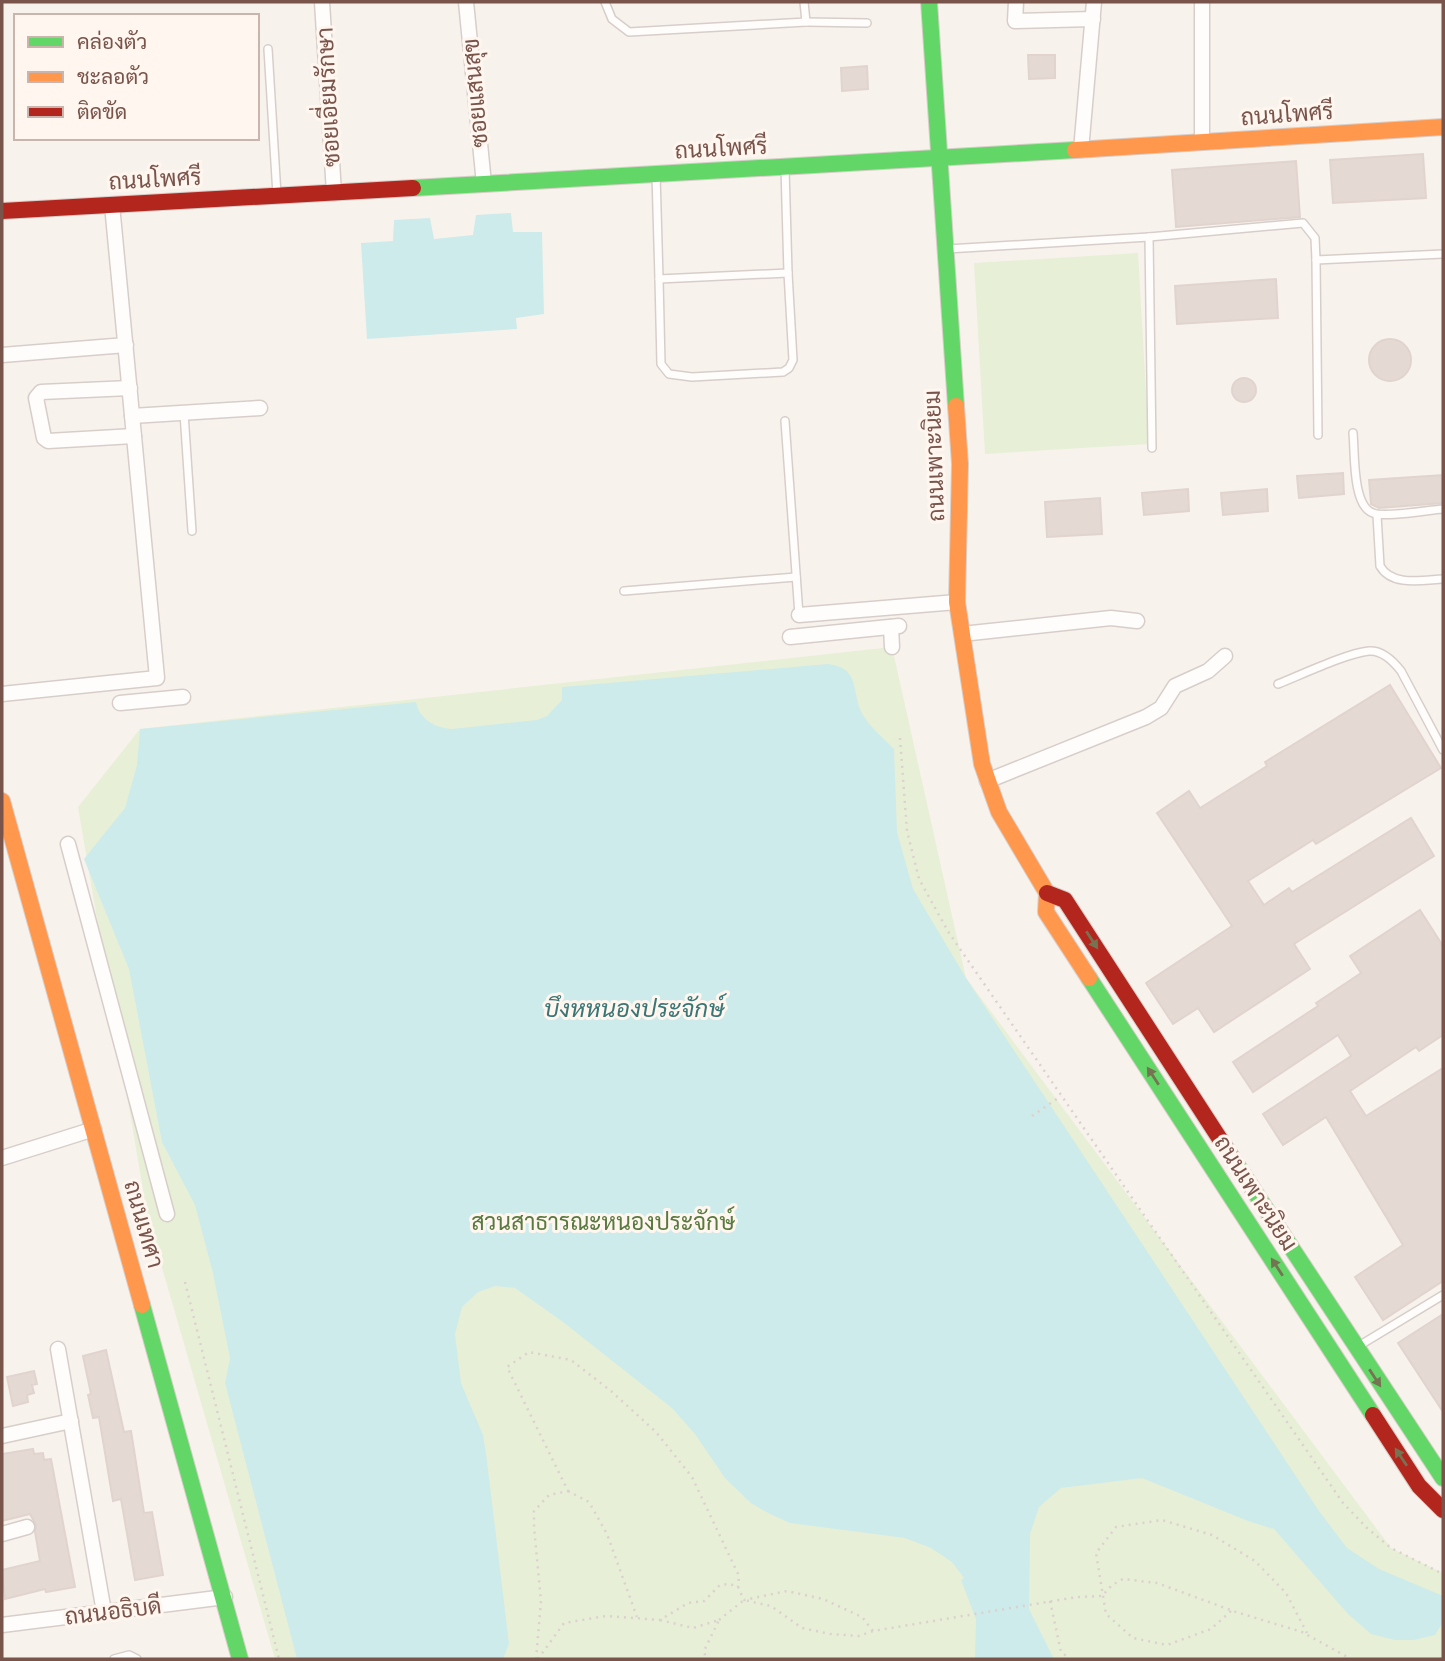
<svg xmlns="http://www.w3.org/2000/svg" width="1445" height="1661" viewBox="0 0 1445 1661" font-family="Overpass,Sarabun,sans-serif">
<style>
.green{fill:#e8efd7}
.water{fill:#cdebea}
.building{fill:#e5d9d4;stroke:#e1d4cf;stroke-width:2}
.lines{fill:none;stroke-linecap:round;stroke-linejoin:round}
.lane-casing{stroke:#d7ceca;stroke-width:10}
.street-casing{stroke:#d7ceca;stroke-width:17}
.fast-casing{stroke:#d8cec9;stroke-width:18}
.slow-casing{stroke:#d8cec9;stroke-width:18}
.jam-casing{stroke:#d8cec9;stroke-width:18}
.path{stroke:#dbd1ce;stroke-width:2.5;stroke-dasharray:2 5;stroke-linecap:butt}
.lane{stroke:#fefdfc;stroke-width:7}
.street{stroke:#fefdfc;stroke-width:14}
.fast{stroke:#63d668;stroke-width:16}
.slow{stroke:#ff974d;stroke-width:16}
.jam{stroke:#b3261e;stroke-width:16}
.oneway{fill:#747452}
.labels{text-anchor:middle;stroke-width:6;stroke-linejoin:round;paint-order:stroke}
.street-label{font-size:23px;fill:#79544b;stroke:#fff6ef}
.park-label{font-size:23px;fill:#58793f;stroke:#fff6ef}
.water-label{font-size:24px;font-style:italic;fill:#3a7676;stroke:#fff6ef}
</style>
<rect width="100%" height="100%" fill="#f8f2ed"/>
<g class="green">
<polygon points="1138,253 1149,444 985,454 974,263"/>
<polygon points="892,647 966,978 1391,1548 1443,1573 1443,1659 275,1659 148,1219 78,807 140,729"/>
</g>
<g class="water">
<polygon points="511,213 513,232 542,232 544,314 516,318 517,329 367,339 361,243 393,241 394,220 430,218 434,239 473,235 476,215"/>
<path d="M 828,664 C 862,668 850,692 863,715 C 871,728 884,739 894,749 L 897,832 L 913,889 L 966,978 L 1319,1511 L 1347,1548 L 1379,1569 L 1443,1596 L 1443,1622 L 1435,1635 L 1414,1640 L 1395,1640 L 1371,1634 L 1348,1614 L 1274,1529 L 1248,1521 L 1142,1478 L 1061,1488 L 1039,1507 L 1030,1534 L 1029,1609 L 1054,1659 L 975,1659 L 976,1619 L 961,1580 L 964,1578 L 952,1562 L 931,1548 L 905,1538 L 790,1523 L 768,1513 L 751,1503 L 725,1478 L 695,1434 L 672,1408 L 563,1322 L 515,1288 L 495,1286 L 478,1292 L 462,1307 L 455,1334 L 461,1383 L 483,1435 L 487,1461 L 509,1644 L 503,1659 L 297,1659 L 225,1383 L 230,1358 L 213,1273 L 195,1205 L 162,1142 L 129,969 L 84,859 L 125,808 L 137,765 L 140,729 L 416,702 C 419,719 435,728 452,729 L 537,720 L 547,716 L 562,700 L 562,687 Z"/>
</g>
<g class="building">
<polygon points="1028,55 1055,55 1055,78 1029,79"/>
<polygon points="867,66 868,89 842,91 841,68"/>
<polygon points="1423,154 1426,198 1333,203 1330,160"/>
<polygon points="1296,161 1300,217 1176,227 1172,170"/>
<polygon points="1276,279 1278,318 1177,324 1175,286"/>
<circle cx="1390" cy="360" r="21"/>
<circle cx="1244" cy="390" r="12"/>
<polygon points="1343,473 1344,494 1299,498 1297,476"/>
<polygon points="1443,475 1443,503 1379,508 1371,504 1369,480"/>
<polygon points="1188,489 1189,511 1144,515 1142,493"/>
<polygon points="1267,489 1268,511 1223,515 1221,493"/>
<polygon points="1100,498 1102,534 1047,537 1045,502"/>
<polygon points="1390,685 1441,768 1316,844 1313,840 1248,881 1264,905 1289,888 1292,892 1411,818 1434,856 1294,944 1310,969 1214,1032 1198,1008 1173,1024 1146,983 1232,926 1157,813 1189,791 1200,808 1267,766 1265,762"/>
<polygon points="1420,910 1443,946 1443,1035 1419,1051 1416,1047 1350,1091 1366,1116 1443,1068 1443,1281 1383,1320 1355,1277 1403,1245 1326,1117 1283,1145 1263,1114 1351,1056 1338,1035 1253,1092 1233,1062 1318,1006 1316,1003 1361,973 1350,956"/>
<polygon points="1443,1314 1443,1412 1398,1343"/>
<polygon points="106,1350 124,1432 131,1431 144,1513 152,1512 163,1575 135,1580 121,1499 113,1501 99,1417 93,1418 88,1395 91,1394 83,1356"/>
<polygon points="34,1371 37,1384 32,1385 34,1393 27,1395 28,1402 13,1406 7,1377"/>
<polygon points="33,1449 34,1454 43,1453 44,1460 51,1459 75,1587 46,1592 45,1589 5,1599 2,1570 40,1561 35,1532 36,1525 30,1514 2,1521 2,1454"/>
</g>
<g class="lines">
<g class="lane-casing">
<g id="lane">
<polyline points="605,2 612,19 629,32 806,22 804,2"/>
<polyline points="806,22 867,23"/>
<polyline points="268,49 277,195"/>
<polyline points="656,174 659,279 788,273 785,168"/>
<polyline points="947,249 1149,237"/>
<polyline points="1316,260 1318,435"/>
<polyline points="659,279 661,364 669,374 692,377 783,372 789,368 793,360 788,273"/>
<polyline points="184,413 192,531"/>
<polyline points="785,421 799,615"/>
<path d="M 1353,433 C 1355,452 1352,506 1373,513 C 1384,518 1428,510 1443,509"/>
<polyline points="1152,448 1149,237 1303,223 1315,238 1316,260 1443,254"/>
<path d="M 1377,515 L 1380,566 C 1392,587 1423,580 1443,579"/>
<polyline points="624,591 796,577"/>
<path d="M 1278,684 C 1301,675 1347,653 1369,651 C 1382,650 1394,662 1401,671 L 1443,750"/>
<polyline points="1357,1347 1443,1295"/>
<polyline points="114,1659 129,1655 137,1659"/>
</g>
</g>
<g class="street-casing">
<g id="street">
<polyline points="322,2 334,193"/>
<polyline points="466,2 484,184"/>
<polyline points="1016,2 1015,21 1093,19"/>
<polyline points="1202,142 1202,2"/>
<polyline points="1081,150 1094,2"/>
<polyline points="2,355 126,345"/>
<polyline points="130,388 41,392 36,398 44,438 48,441 134,436"/>
<polyline points="132,416 260,408"/>
<polyline points="799,615 957,602"/>
<polyline points="891,627 892,647"/>
<polyline points="962,634 1111,618 1137,621"/>
<polyline points="790,637 899,626"/>
<polyline points="2,694 157,678 112,205"/>
<polyline points="120,703 183,697"/>
<polyline points="987,781 1146,717 1161,708 1175,686 1208,671 1225,656"/>
<polyline points="68,844 167,1214"/>
<polyline points="2,1158 94,1129"/>
<polyline points="58,1349 104,1612"/>
<polyline points="2,1436 71,1421"/>
<polyline points="2,1534 27,1527"/>
<polyline points="2,1625 225,1597"/>
</g>
</g>
<g class="fast-casing">
<g id="fast">
<polyline points="929,2 956,406"/>
<polyline points="413,188 1075,150"/>
<polyline points="1089,978 1373,1415"/>
<polyline points="1229,1153 1443,1478"/>
<polyline points="142,1305 240,1659"/>
</g>
</g>
<g class="slow-casing">
<g id="slow">
<polyline points="1075,150 1443,127"/>
<polyline points="956,406 960,464 957,602 982,764 999,812 1047,893 1046,912 1089,978"/>
<polyline points="2,801 142,1305"/>
</g>
</g>
<g class="jam-casing">
<g id="jam">
<polyline points="2,211 413,188"/>
<polyline points="1047,893 1065,900 1229,1153"/>
<polyline points="1373,1415 1419,1486 1443,1510"/>
</g>
</g>
<g class="path">
<polyline points="900,738 907,831 919,879 949,933 1343,1503 1367,1528 1391,1548 1443,1574"/>
<polyline points="1032,1116 1061,1096"/>
<polyline points="185,1282 279,1659"/>
<polyline points="568,1491 589,1502 607,1534 637,1617"/>
<polyline points="1050,1601 1061,1652 1070,1659"/>
<polyline points="1231,1611 1211,1629 1167,1645 1133,1638 1106,1614 1096,1553 1116,1527 1162,1520 1212,1535 1255,1561 1286,1593 1307,1633"/>
<polyline points="660,1620 693,1628 719,1620 704,1651 706,1659"/>
<polyline points="719,1620 744,1600 771,1606 802,1628 830,1634 859,1636 873,1631"/>
<polyline points="536,1659 541,1601 534,1527 534,1511 549,1495 568,1491 507,1367 529,1352 571,1360 611,1391 656,1432 692,1477 739,1576 738,1587"/>
<polyline points="538,1659 564,1623 606,1616 660,1620 688,1603 704,1601 720,1585 730,1584 738,1587 744,1600 787,1591 823,1599 862,1617 873,1631 1077,1597 1102,1596 1112,1585 1123,1579 1157,1583 1236,1612 1302,1632 1351,1659"/>
<polyline points="1440,1659 1443,1657"/>
</g>
<use href="#lane" class="lane"/>
<use href="#street" class="street"/>
<use href="#fast" class="fast"/>
<use href="#slow" class="slow"/>
<use href="#jam" class="jam"/>
</g>
<defs><path id="oneway-solid" d="M-6-.8H1V-3.2L6.5 0L1 3.2V.8H-6Z" transform="scale(1.75)"/></defs>
<g class="oneway">
<use href="#oneway-solid" transform="translate(1092 940) rotate(57)"/>
<use href="#oneway-solid" transform="translate(1153 1076) rotate(-123)"/>
<use href="#oneway-solid" transform="translate(1277 1267) rotate(-123)"/>
<use href="#oneway-solid" transform="translate(1375 1378) rotate(57)"/>
<use href="#oneway-solid" transform="translate(1401 1457) rotate(-124)"/>
</g>
<g class="labels">
<g class="street-label">
<text transform="translate(475 93) rotate(-95)" y="8">ซอยแสนสุข</text>
<text transform="translate(328 97) rotate(-93)" y="8">ซอยเอี่ยมรักษา</text>
<text transform="translate(1287 114) rotate(-4)" y="8">ถนนโพศรี</text>
<text transform="translate(721 148) rotate(-3)" y="8">ถนนโพศรี</text>
<text transform="translate(155 179) rotate(-3)" y="8">ถนนโพศรี</text>
<text transform="translate(934 456) rotate(-92)" y="8">ถนนเพาะนิยม</text>
<text transform="translate(1256 1193) rotate(57)" y="8">ถนนเพาะนิยม</text>
<text transform="translate(144 1224) rotate(74)" y="8">ถนนเทศา</text>
<text transform="translate(113 1611) rotate(-7)" y="8">ถนนอธิบดี</text>
</g>
<g class="park-label">
<text x="603" y="1230">สวนสาธารณะหนองประจักษ์</text>
</g>
<g class="water-label">
<text x="634" y="1017">บึงหหนองประจักษ์</text>
</g>
</g>
<rect width="1445" height="1661" fill="none" stroke="#79544b" stroke-width="7"/>
<rect x="14" y="14" width="245" height="126" fill="#fff6ef" stroke="#c9b5ad" stroke-width="2"/>
<rect x="28" y="37" width="35" height="10" fill="#63d668" stroke="#c9b5ad" stroke-width="2"/>
<text x="77" y="49" font-size="21" fill="#79544b">คล่องตัว</text>
<rect x="28" y="72" width="35" height="10" fill="#ff974d" stroke="#c9b5ad" stroke-width="2"/>
<text x="77" y="84" font-size="21" fill="#79544b">ชะลอตัว</text>
<rect x="28" y="107" width="35" height="10" fill="#b3261e" stroke="#c9b5ad" stroke-width="2"/>
<text x="77" y="119" font-size="21" fill="#79544b">ติดขัด</text>
</svg>
